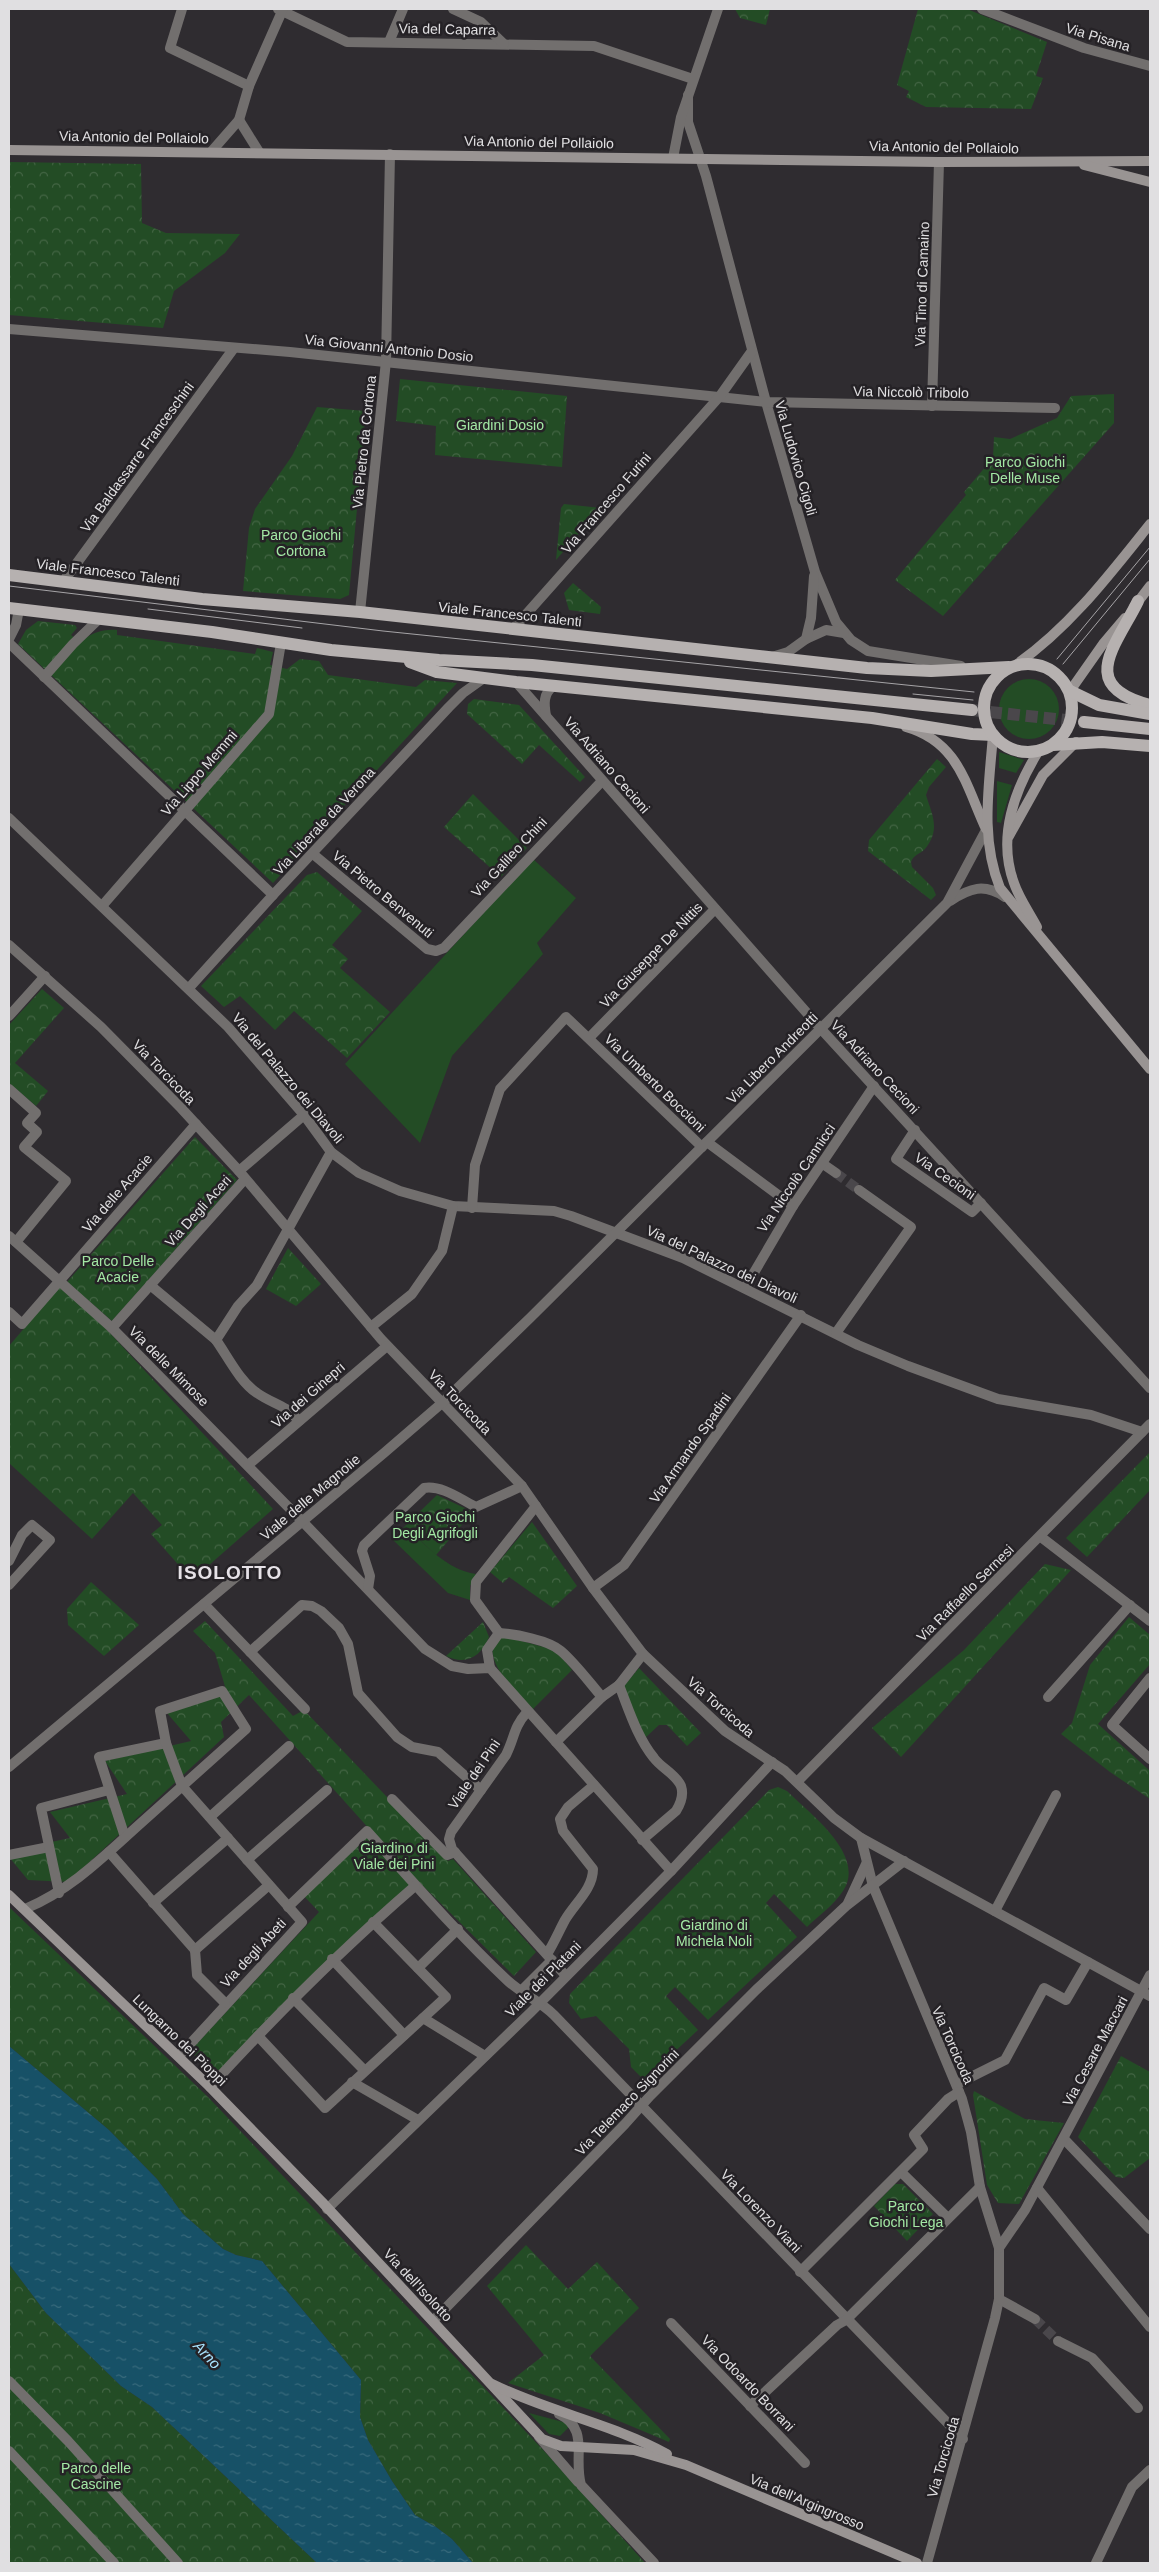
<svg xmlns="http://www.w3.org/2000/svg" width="1159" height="2572" viewBox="0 0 1159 2572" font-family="Helvetica,sans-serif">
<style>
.green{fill:#234c25}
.park{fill:url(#park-crowns)}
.water{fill:url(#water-ripples)}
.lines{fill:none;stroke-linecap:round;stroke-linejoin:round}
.street-tunnel{stroke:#4a474b;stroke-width:10;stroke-dasharray:10 5;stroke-linecap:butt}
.primary-tunnel{stroke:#4a474b;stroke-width:12;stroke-dasharray:12 6;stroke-linecap:butt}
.street{stroke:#726f6e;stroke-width:10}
.secondary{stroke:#999493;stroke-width:10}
.primary{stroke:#b6b1b0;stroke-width:12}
.tram{stroke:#a6a4a7;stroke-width:1}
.labels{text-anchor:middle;stroke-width:5;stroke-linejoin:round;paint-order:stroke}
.street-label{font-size:14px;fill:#e0dfe1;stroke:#252226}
.park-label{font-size:14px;fill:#a3e8a4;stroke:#252226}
.water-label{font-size:15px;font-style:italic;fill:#a8e2fd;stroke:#252226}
.district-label{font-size:19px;font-weight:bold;letter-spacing:1px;fill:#e6e2e7;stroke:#252226}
</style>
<defs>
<pattern id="park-crowns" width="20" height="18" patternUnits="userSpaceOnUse" patternTransform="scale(1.25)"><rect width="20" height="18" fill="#234c25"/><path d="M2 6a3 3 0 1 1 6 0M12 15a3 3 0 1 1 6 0" fill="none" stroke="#436544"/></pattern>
<pattern id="water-ripples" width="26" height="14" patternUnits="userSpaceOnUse" patternTransform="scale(1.25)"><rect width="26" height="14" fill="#175167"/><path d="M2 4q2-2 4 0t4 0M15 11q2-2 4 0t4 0" fill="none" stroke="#386a7c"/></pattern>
</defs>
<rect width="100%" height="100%" fill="#2f2c30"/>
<g class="green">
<circle cx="1029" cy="709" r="30"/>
<polygon points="999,752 1024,760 1016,773 999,768"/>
<polygon points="997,781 1012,785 1001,823 997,822"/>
<polygon points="533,859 576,898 537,943 543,954 452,1056 420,1143 345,1064"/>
<path d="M 405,1526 C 426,1545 447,1570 476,1574 L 470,1586 L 470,1600 L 448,1593 L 392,1539 Z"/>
<polygon points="529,2413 567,2423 568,2428 560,2436 549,2434"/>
</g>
<g class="park">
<polygon points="735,9 770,9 766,25 740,18"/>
<polygon points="918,9 967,9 1047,42 1036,76 1043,78 1031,109 926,107 906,97 909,91 897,85"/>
<polygon points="9,162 141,164 142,223 166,233 240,234 225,253 174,291 163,328 9,315"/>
<polygon points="400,379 567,396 562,467 435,455 436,426 396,421"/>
<polygon points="1114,394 1114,423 943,616 895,580 966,495 964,492 993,458 994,437 1010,439 1057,418 1071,396"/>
<polygon points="317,407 366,411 349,595 340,599 243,591 249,528 255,509 292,456"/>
<polygon points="564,504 601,508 556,560 561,508"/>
<polygon points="573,583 601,607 600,614 569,610 564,593"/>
<path d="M 38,621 L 75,625 L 77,628 L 71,635 L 80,642 C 92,633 102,629 117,630 L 117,635 L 255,654 L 257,648 L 273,652 L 270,665 L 287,669 L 300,659 L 319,661 L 328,675 L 416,687 L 425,680 L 457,683 L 273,883 L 18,644 L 26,630 Z"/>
<polygon points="474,699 519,705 585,777 580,782 539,745 522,764 467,714 468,704"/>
<path d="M 937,759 L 946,767 L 929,787 L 926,795 C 932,815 941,829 925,849 C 920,854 913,855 911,862 L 912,867 L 933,888 L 936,895 L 931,900 L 868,851 L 869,840 Z"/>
<polygon points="473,794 527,848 501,877 444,827"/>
<polygon points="317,872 362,911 332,945 348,959 340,968 390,1012 347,1058 294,1011 275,1030 240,996 224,1007 201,986 307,875"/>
<polygon points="42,989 64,1008 15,1063 48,1091 36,1106 9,1083 9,1025"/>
<polygon points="195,1137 237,1180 112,1321 67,1282"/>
<polygon points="288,1248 321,1284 296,1306 266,1289"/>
<polygon points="61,1285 108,1331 273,1509 192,1580 151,1534 162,1525 133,1493 92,1539 9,1463 9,1346"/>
<polygon points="1150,1452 1150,1490 1087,1557 1066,1538"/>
<polygon points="437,1495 473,1512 436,1555 405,1526"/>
<polygon points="532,1522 577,1586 553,1608 509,1577 503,1583 490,1572"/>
<polygon points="1045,1564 1071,1570 901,1757 872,1728 964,1650"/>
<polygon points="91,1582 139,1625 104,1656 68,1625 67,1609"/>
<polygon points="1129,1617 1150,1635 1150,1664 1098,1724 1150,1771 1150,1799 1110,1772 1061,1734 1072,1723 1090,1665"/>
<polygon points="205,1621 293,1716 304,1710 448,1861 453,1859 536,1952 514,1976 417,1880 215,2076 190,2051 319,1912 303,1895 372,1832 249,1695 221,1722 224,1737 68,1882 28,1880 9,1857 9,1851 70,1838 50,1812 127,1794 105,1761 191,1741 167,1713 227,1693 215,1653 193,1631"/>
<path d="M 483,1622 L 489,1637 C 481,1656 467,1666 446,1656 Z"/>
<path d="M 503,1636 L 551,1649 L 559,1654 L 572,1670 L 533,1709 C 517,1691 493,1673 492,1648 Z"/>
<polygon points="639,1668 701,1733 687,1746 667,1725 659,1725 645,1738 623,1687"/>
<path d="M 778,1787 L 787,1791 C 809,1813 867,1855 843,1891 C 834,1905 818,1916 807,1927 L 774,1894 L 766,1903 L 797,1937 L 708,2020 L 675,1987 L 666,1996 L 698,2030 L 644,2080 L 631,2067 L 629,2049 L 596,2016 L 581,2019 L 569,2003 L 570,1994 L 769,1790 Z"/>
<polygon points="9,1907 208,2097 546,2453 645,2563 473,2563 452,2539 436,2527 415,2515 392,2481 368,2440 360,2417 361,2380 262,2261 236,2255 223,2249 183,2214 157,2179 109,2130 9,2046"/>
<polygon points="1121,2056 1150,2072 1150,2158 1124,2178 1116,2177 1078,2137"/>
<polygon points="974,2091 1025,2119 1064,2123 1019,2204 998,2203 987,2185 973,2095"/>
<polygon points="895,2184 903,2184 933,2214 907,2241 874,2206"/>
<polygon points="526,2245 568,2289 597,2262 639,2308 590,2356 670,2439 669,2442 600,2413 508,2383 544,2355 487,2286"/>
<polygon points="9,2264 46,2313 121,2386 152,2407 317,2563 9,2563"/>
</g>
<polygon class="water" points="9,2046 109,2130 157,2179 183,2214 223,2249 236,2255 262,2261 361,2380 360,2417 368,2440 392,2481 415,2515 436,2527 452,2539 473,2563 317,2563 152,2407 121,2386 46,2313 9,2264"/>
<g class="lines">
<g class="street-tunnel">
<polyline points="836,1173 859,1190"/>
<polyline points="1035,2319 1058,2341"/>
</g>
<polyline class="primary-tunnel" points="972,710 1084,722"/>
<g class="street">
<polyline points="182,9 170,48 249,86"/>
<polyline points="278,9 347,42 594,46 693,79"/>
<polyline points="453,9 481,22 504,44"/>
<polyline points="982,9 1084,48 1150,66"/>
<polyline points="389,42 403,9"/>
<polyline points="688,95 688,122 706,176 766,402 815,572 836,622 851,640 868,651 961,666"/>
<polyline points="239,120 259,152"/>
<polyline points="211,152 239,120 249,86 283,9"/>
<polyline points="673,158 681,117 718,9"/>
<polyline points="9,329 290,352 766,402 1055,408"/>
<polyline points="932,406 939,162"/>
<polyline points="63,582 234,348"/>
<polyline points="360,612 386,361 390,154"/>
<polyline points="513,629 720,396 752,351"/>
<polyline points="9,639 16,625 19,609"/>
<polyline points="806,639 826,630 844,633"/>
<polyline points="9,643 273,895"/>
<polyline points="772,657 788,652 806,639 811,618 814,576"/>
<polyline points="44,677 73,644 100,618"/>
<polyline points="516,682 821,1029 1150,1388"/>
<path d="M 546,716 C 544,704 543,694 553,686"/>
<polyline points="9,818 228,1027 304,1115 331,1152 359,1173 400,1191 453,1206 554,1211 571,1216 683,1258 858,1345 908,1366 998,1399 1091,1415 1142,1432"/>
<polyline points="313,854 427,949 436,951 444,948 602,781"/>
<path d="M 950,901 C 970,888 984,883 1005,897"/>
<polyline points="102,906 269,714 281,643"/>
<polyline points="9,945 101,1027 181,1108 239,1171 381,1339 522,1486 593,1588 643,1654 725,1731 785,1771 834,1818 861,1838 1150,1996"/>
<polyline points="189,988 273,895 449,707 463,693 484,678"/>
<polyline points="9,1016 45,976"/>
<polyline points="589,1038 715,909"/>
<polyline points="9,1089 36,1113 27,1123 37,1132 24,1147 66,1181 16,1242"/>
<polyline points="915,1130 896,1159 972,1212 981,1203"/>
<polyline points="707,1142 793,1206"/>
<polyline points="823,1164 836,1173"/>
<polyline points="239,1171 304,1115"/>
<polyline points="472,1208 475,1165 500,1089 566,1017 702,1147"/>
<polyline points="9,1236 112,1328 303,1522 425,1649 452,1666 468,1669 490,1668 671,1871"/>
<polyline points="150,1285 216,1340"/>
<polyline points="745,1288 793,1206 874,1086"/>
<polyline points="9,1312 22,1324 196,1124"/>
<polyline points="371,1327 412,1294 442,1251 453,1206"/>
<polyline points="112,1328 245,1179"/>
<polyline points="836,1333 911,1227 859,1190"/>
<path d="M 299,1421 C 284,1403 274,1405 257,1393 C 240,1382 228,1357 216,1340 L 238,1306 L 257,1285 L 331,1152"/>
<polyline points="248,1465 387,1346"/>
<polyline points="1041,1537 1150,1621"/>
<polyline points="9,1561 22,1535 32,1525 50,1540 9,1585"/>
<polyline points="593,1588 624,1565 801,1315"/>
<path d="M 368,1589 L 370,1576 L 362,1551 L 364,1545 L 424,1488 C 442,1485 460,1499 476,1507 L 522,1486"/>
<polyline points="204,1604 305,1709"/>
<polyline points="499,1633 475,1600 476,1582 536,1506"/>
<polyline points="250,1652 302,1605 312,1606 321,1611 339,1628 348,1644 358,1693 397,1737 412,1747 438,1752 481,1790"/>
<path d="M 490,1668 L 487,1650 L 499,1633 C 514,1634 549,1640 561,1651 C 576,1664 589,1682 602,1697"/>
<polyline points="1150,1678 1112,1725 1150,1759"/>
<path d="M 619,1685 C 629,1710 637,1737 654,1758 C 661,1768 676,1774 681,1786 C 684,1795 681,1803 676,1811 L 642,1840"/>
<polyline points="1048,1697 1130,1605"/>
<path d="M 527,1712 C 513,1728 515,1737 506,1755 L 451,1832 L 449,1839 L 452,1849 L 566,1976"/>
<polyline points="556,1742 602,1697 619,1685 643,1654"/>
<polyline points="9,1767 384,1453 442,1403 530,1318 947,903 986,830"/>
<polyline points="798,1781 1150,1424"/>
<polyline points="392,1799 447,1855 455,1852"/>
<polyline points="210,1817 289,1746"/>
<polyline points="125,1837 99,1757 166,1743"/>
<polyline points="861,1838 873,1886 962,2099 971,2132 980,2187 999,2248 999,2299 995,2318 927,2563"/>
<polyline points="109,1852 195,1950"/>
<polyline points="9,1855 49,1847"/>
<polyline points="247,1860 327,1790"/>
<polyline points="59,1893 41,1808 109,1790"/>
<polyline points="153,1903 228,1838"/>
<polyline points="848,1903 866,1864"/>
<path d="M 288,1907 L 367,1831 C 413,1882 458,1934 508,1981 C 522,1994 540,2001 554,2015 L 963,2439"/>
<path d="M 25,1909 C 72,1889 103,1857 141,1823 C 176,1792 211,1760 246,1729 L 222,1691 L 160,1711 L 166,1743 L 182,1786 L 302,1922 L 179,2056"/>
<polyline points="995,1911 1056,1795"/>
<polyline points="195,1950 269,1885"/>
<polyline points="195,1950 197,1975 225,2003"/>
<path d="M 547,1954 C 554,1943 559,1931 565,1920 C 575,1903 593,1889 593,1869 L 563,1831 L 560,1819 L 568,1807 L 594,1785"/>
<polyline points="332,1959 404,2035"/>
<polyline points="418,1968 458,1929"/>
<polyline points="521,1991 552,1960"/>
<polyline points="293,1998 364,2070"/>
<polyline points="423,2018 485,2056"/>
<polyline points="258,2036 325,2108 446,1997 373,1922"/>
<polyline points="352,2082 418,2120"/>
<polyline points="957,2084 1005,2060 1044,1988 1066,2000 1088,1962"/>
<path d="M 210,2087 C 275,2016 342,1949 415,1886"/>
<polyline points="1064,2139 1150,2229"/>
<polyline points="901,2172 948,2218"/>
<polyline points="1037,2188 1150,2327"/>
<polyline points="327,2209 531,2012 671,1871 772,1762"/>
<polyline points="999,2248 1025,2210 1150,1975"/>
<polyline points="800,2272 923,2149 914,2135 948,2099 959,2092"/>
<polyline points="999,2299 1035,2319"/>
<polyline points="433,2321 625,2124 650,2096 756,1990 846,1906 904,1861"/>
<polyline points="671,2323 805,2463"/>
<polyline points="1058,2341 1092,2358 1138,2408"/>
<polyline points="9,2381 68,2441 178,2563"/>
<polyline points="750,2406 837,2325 846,2320 980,2187"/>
<path d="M 559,2414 C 590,2429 573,2457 581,2485 L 654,2563"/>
<polyline points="539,2437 578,2482"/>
<polyline points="9,2451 114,2563"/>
<polyline points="1096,2563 1132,2487 1150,2470"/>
</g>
<g class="secondary">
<polyline points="9,150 939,162 1150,161"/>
<polyline points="1084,165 1150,182"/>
<polyline points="1134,607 1150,586"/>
<path d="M 1017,664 C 1070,627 1110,574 1150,524"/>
<polyline points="1070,691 1103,644 1125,618"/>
<path d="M 906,727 C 959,742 966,786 986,829"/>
<path d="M 993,735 C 989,787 980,838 1000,888 L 1150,1069"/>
<polyline points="1009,836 1043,775 1076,742"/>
<path d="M 1037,927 C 1029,912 1019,898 1014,883 C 997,837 1014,791 1038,752"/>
<polyline points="9,1895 210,2087 322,2202 542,2439 561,2446 634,2450 686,2465 917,2563"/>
<path d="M 492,2384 C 549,2412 613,2424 667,2454"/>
</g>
<g class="primary">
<polyline points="9,575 202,599 360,612 867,668 931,671 1009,667"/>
<path d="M 1138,601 C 1116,646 1076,686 1150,705"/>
<polyline points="9,608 212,632 331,650 439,660 532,665 972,710"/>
<polyline points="410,662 437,672 516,682 872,718 972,734 993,735"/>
<circle cx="1028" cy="708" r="44"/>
<polyline points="1070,691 1099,705 1150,714"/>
<polyline points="1084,722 1150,729"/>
<polyline points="1053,745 1102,742 1150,746"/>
</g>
<g class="tram">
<polyline points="9,586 383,631 974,692"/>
<polyline points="148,609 302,628"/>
<polyline points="1057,659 1150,547"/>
<polyline points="1063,664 1150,559"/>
<polyline points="913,694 973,700"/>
</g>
</g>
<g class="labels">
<g class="street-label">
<text transform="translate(447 29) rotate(1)" y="5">Via del Caparra</text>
<text transform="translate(1098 37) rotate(17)" y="5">Via Pisana</text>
<text transform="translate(134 137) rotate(1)" y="5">Via Antonio del Pollaiolo</text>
<text transform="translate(539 142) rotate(1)" y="5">Via Antonio del Pollaiolo</text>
<text transform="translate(944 147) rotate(1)" y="5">Via Antonio del Pollaiolo</text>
<text transform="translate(922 284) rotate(-88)" y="5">Via Tino di Camaino</text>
<text transform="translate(389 348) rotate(6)" y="5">Via Giovanni Antonio Dosio</text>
<text transform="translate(911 392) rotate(1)" y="5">Via Niccolò Tribolo</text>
<text transform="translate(364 442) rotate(-84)" y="5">Via Pietro da Cortona</text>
<text transform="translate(137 457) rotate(-54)" y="5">Via Baldassarre Franceschini</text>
<text transform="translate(796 458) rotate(74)" y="5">Via Ludovico Cigoli</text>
<text transform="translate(606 503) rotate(-49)" y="5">Via Francesco Furini</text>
<text transform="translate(108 572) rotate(7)" y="5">Viale Francesco Talenti</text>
<text transform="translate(510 614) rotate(6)" y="5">Viale Francesco Talenti</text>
<text transform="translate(607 765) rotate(49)" y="5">Via Adriano Cecioni</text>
<text transform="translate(199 773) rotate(-49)" y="5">Via Lippo Memmi</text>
<text transform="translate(324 821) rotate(-47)" y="5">Via Liberale da Verona</text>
<text transform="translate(509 857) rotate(-47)" y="5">Via Galileo Chini</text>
<text transform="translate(383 894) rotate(40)" y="5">Via Pietro Benvenuti</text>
<text transform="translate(651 955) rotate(-46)" y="5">Via Giuseppe De Nittis</text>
<text transform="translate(772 1058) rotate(-45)" y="5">Via Libero Andreotti</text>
<text transform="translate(875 1067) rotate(47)" y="5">Via Adriano Cecioni</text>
<text transform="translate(164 1072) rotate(46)" y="5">Via Torcicoda</text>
<text transform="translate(288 1078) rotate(50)" y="5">Via del Palazzo dei Diavoli</text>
<text transform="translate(655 1083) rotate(44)" y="5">Via Umberto Boccioni</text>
<text transform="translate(945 1176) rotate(35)" y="5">Via Cecioni</text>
<text transform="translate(796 1178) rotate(-56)" y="5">Via Niccolò Cannicci</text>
<text transform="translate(117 1193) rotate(-49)" y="5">Via delle Acacie</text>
<text transform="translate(198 1211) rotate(-48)" y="5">Via Degli Aceri</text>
<text transform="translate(722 1264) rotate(25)" y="5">Via del Palazzo dei Diavoli</text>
<text transform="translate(169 1366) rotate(45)" y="5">Via delle Mimose</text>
<text transform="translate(308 1395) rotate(-41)" y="5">Via dei Ginepri</text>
<text transform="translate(460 1402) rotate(46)" y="5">Via Torcicoda</text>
<text transform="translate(690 1448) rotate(-55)" y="5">Via Armando Spadini</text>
<text transform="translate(310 1497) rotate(-40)" y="5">Viale delle Magnolie</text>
<text transform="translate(965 1593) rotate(-45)" y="5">Via Raffaello Sernesi</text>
<text transform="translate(721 1707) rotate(41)" y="5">Via Torcicoda</text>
<text transform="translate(474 1774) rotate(-56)" y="5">Viale dei Pini</text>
<text transform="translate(253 1953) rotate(-47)" y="5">Via degli Abeti</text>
<text transform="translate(543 1979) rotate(-45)" y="5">Viale dei Platani</text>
<text transform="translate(180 2040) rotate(44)" y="5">Lungarno dei Pioppi</text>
<text transform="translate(953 2045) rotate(66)" y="5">Via Torcicoda</text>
<text transform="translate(1095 2051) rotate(-62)" y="5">Via Cesare Maccari</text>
<text transform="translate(627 2102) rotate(-46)" y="5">Via Telemaco Signorini</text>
<text transform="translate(761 2211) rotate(46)" y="5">Via Lorenzo Viani</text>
<text transform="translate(418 2285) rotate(47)" y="5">Via dell'Isolotto</text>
<text transform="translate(748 2383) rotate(46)" y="5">Via Odoardo Borrani</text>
<text transform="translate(943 2457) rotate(-74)" y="5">Via Torcicoda</text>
<text transform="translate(807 2502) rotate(23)" y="5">Via dell'Argingrosso</text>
</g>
<g class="park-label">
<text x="500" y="430">Giardini Dosio</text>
<text x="1025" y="467">Parco Giochi<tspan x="1025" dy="16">Delle Muse</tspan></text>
<text x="301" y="540">Parco Giochi<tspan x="301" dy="16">Cortona</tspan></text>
<text x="118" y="1266">Parco Delle<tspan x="118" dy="16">Acacie</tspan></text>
<text x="435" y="1522">Parco Giochi<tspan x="435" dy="16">Degli Agrifogli</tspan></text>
<text x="394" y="1853">Giardino di<tspan x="394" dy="16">Viale dei Pini</tspan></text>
<text x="714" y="1930">Giardino di<tspan x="714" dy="16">Michela Noli</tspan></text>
<text x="906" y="2211">Parco<tspan x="906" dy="16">Giochi Lega</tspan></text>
<text x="96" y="2473">Parco delle<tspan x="96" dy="16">Cascine</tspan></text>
</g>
<g class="water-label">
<text transform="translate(207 2355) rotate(47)" y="5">Arno</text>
</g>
<g class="district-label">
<text x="230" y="1579">ISOLOTTO</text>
</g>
</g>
<rect width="1159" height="2572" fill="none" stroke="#e0dfe1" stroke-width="20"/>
</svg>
